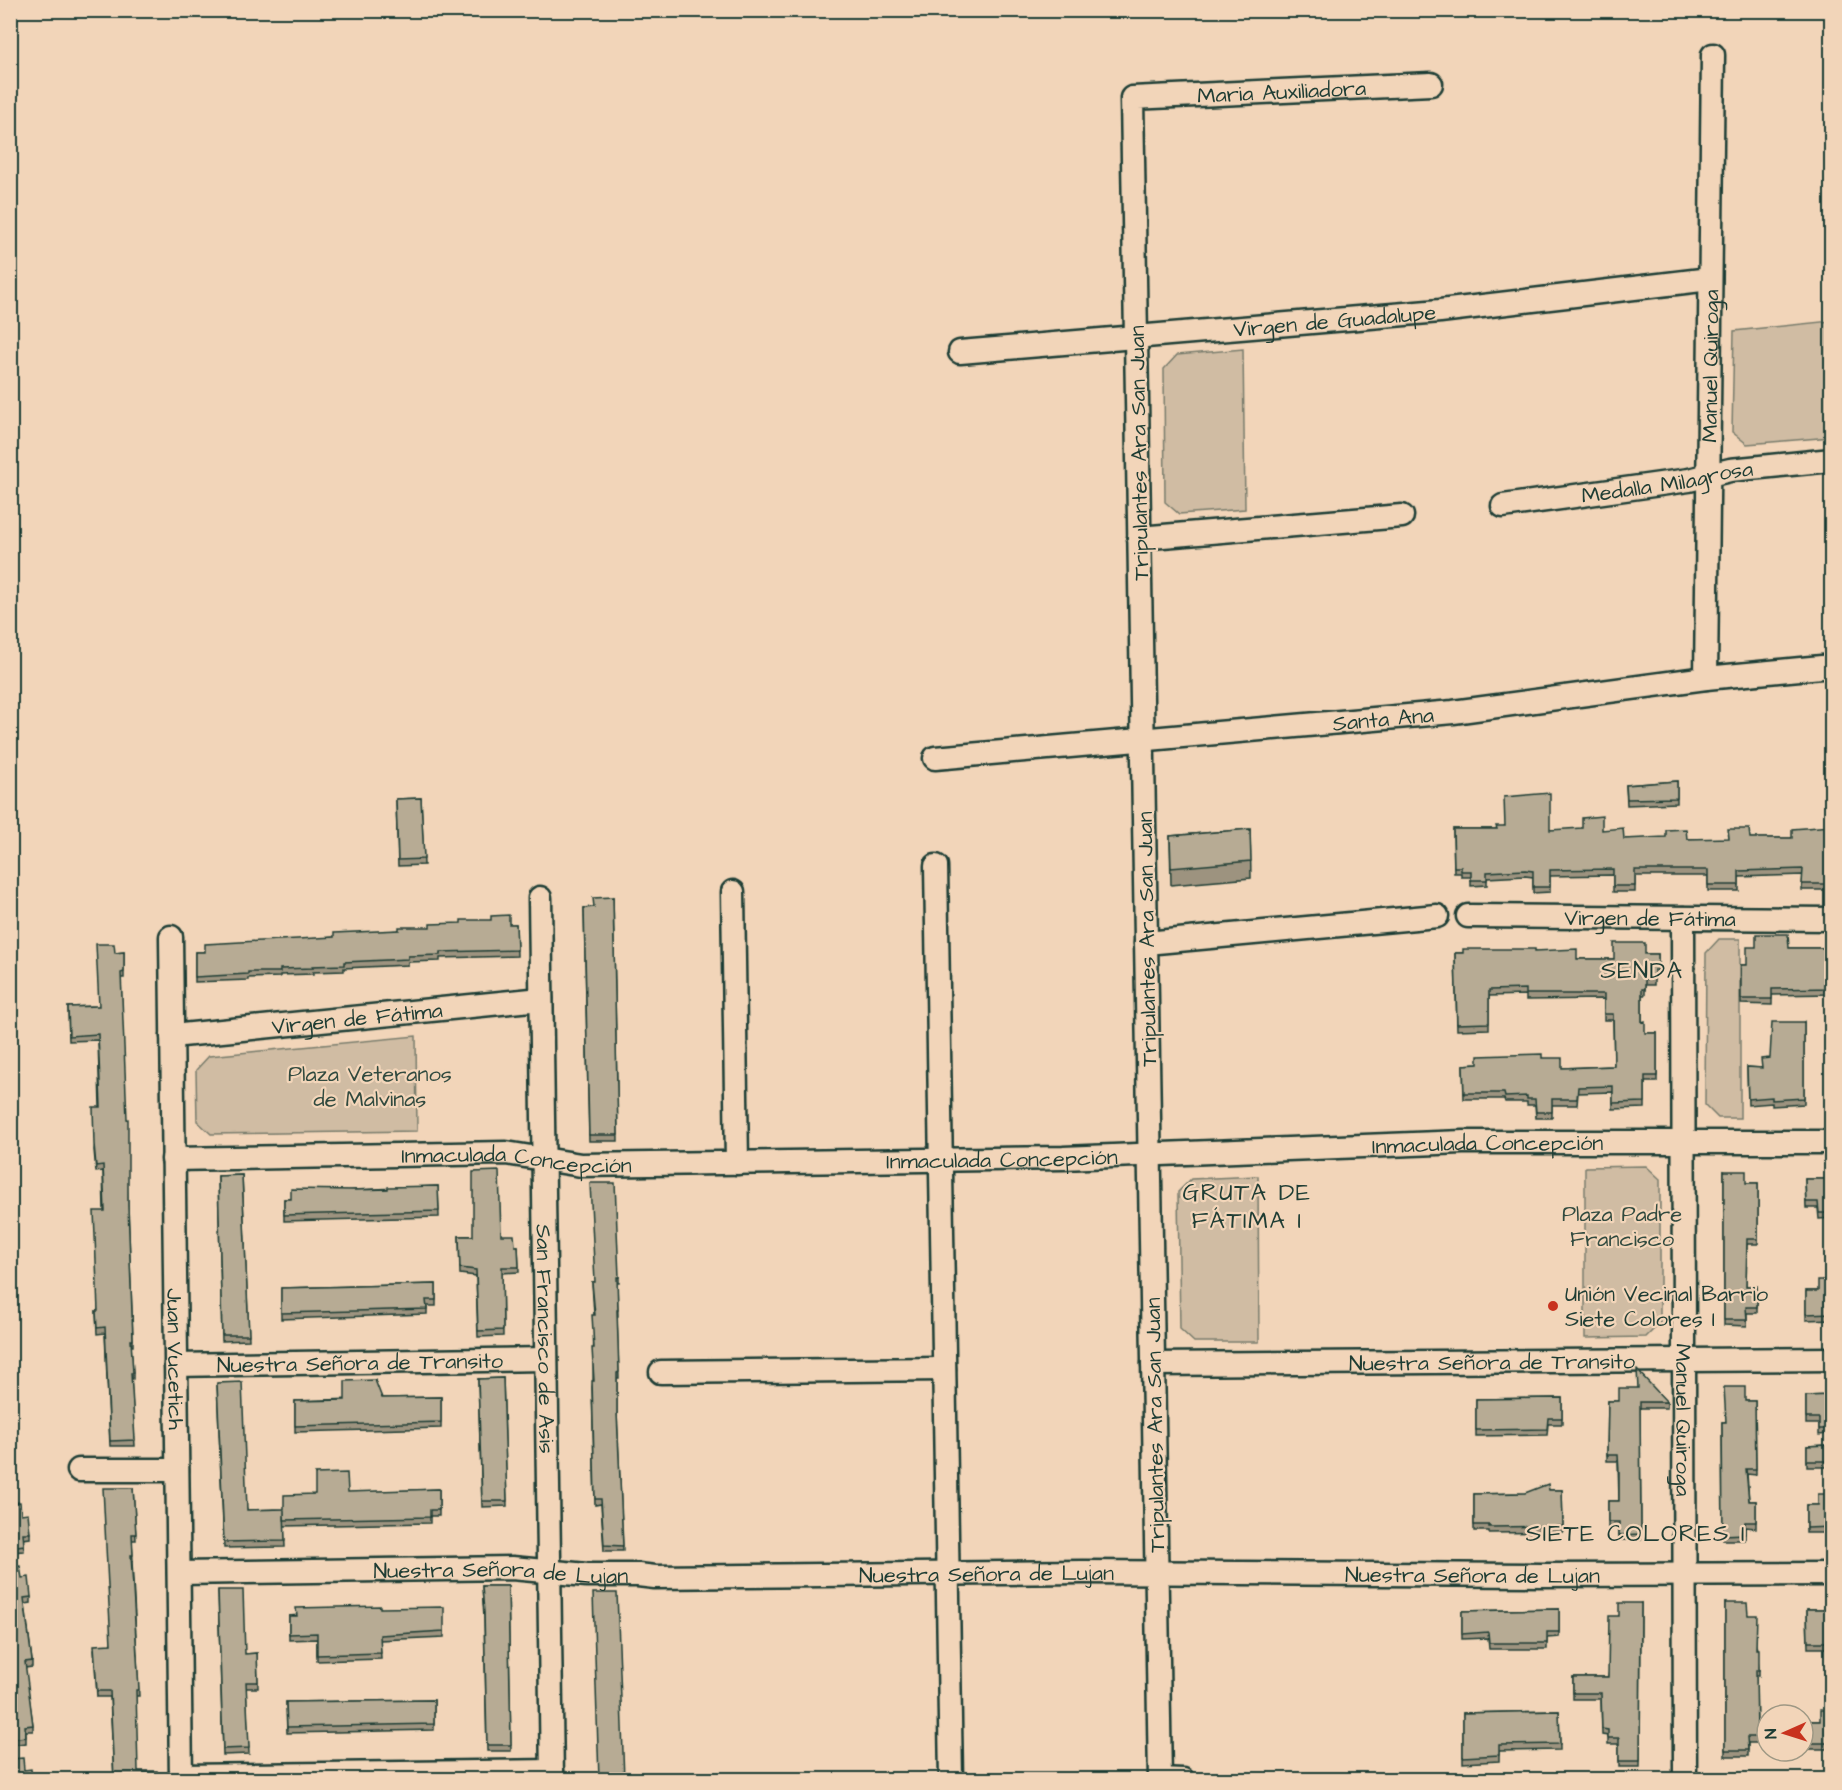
<svg xmlns="http://www.w3.org/2000/svg" width="1842" height="1790" viewBox="0 0 1842 1790" font-family="'Architects Daughter',sans-serif">
<style>
.green{fill:#d0bca3;stroke:#787c6c;stroke-width:1.5}
.lines{fill:none;stroke-linecap:round;stroke-linejoin:round}
.minor-casing{stroke:#1f3d34;stroke-width:27}
.minor{stroke:#f2d5b9;stroke-width:22}
.wall{fill:#9d937f;stroke:#1f3d34;stroke-width:1.5}
.building{fill:#b7ab94;stroke:#1f3d34;stroke-width:1.5}
.poi-dot{fill:#c8321e;stroke:#f2d5b9;stroke-width:2}
.labels{text-anchor:middle;stroke-width:4.5;stroke-linejoin:round;paint-order:stroke}
.street-label{font-size:22px;fill:#1f3d34;stroke:#f2d5b9}
.park-label{font-size:22px;fill:#314a3f;stroke:#f2d5b9}
.poi-label{font-size:22px;fill:#1f3d34;stroke:#f2d5b9;text-anchor:start}
.neighbourhood-label{font-size:24px;letter-spacing:1.5px;fill:#1f3d34;stroke:#f2d5b9}
</style>
<rect width="100%" height="100%" fill="#f2d5b9"/>
<filter id="ink" filterUnits="userSpaceOnUse"><feTurbulence type="fractalNoise" baseFrequency=".0167" numOctaves="2"/><feDisplacementMap in="SourceGraphic" scale="12" xChannelSelector="R" yChannelSelector="G"/><feConvolveMatrix kernelMatrix="1 2 1 2 8 2 1 2 1" color-interpolation-filters="sRGB"/></filter>
<g filter="url(#ink)">
<g class="green">
<polygon points="1831,321 1831,437 1747,444 1732,432 1734,331"/>
<polygon points="1243,349 1245,509 1179,514 1165,502 1164,369 1177,355"/>
<polygon points="1719,939 1740,939 1740,1118 1718,1118 1705,1105 1706,953"/>
<polygon points="416,1036 417,1131 211,1134 197,1121 196,1070 209,1056"/>
<polygon points="1646,1166 1660,1179 1660,1323 1646,1337 1585,1338 1585,1167"/>
<polygon points="1258,1176 1259,1342 1194,1342 1180,1329 1178,1192 1191,1179"/>
</g>
<g class="lines">
<g class="minor-casing">
<g id="minor">
<path id="s1" d="M 960,352 L 1440,311 L 1710,279"/>
<path id="s2" d="M 1503,506 L 1689,480 L 1730,470 L 1832,460"/>
<polyline points="1139,538 1402,516"/>
<path id="s3" d="M 1706,678 L 1713,55"/>
<path id="s4" d="M 935,758 L 1453,712 L 1706,678 L 1832,666"/>
<polyline points="936,866 951,1780"/>
<polyline points="733,892 737,1163"/>
<path id="s5" d="M 540,898 L 552,1780"/>
<path id="s6" d="M 1468,916 L 1832,919"/>
<path id="s7" d="M 1683,918 L 1685,1780"/>
<path id="s8" d="M 171,937 L 181,1780"/>
<polyline points="1146,943 1437,916"/>
<path id="s9" d="M 172,1036 L 541,999"/>
<path id="s10" d="M 173,1159 L 506,1153 L 581,1165 L 1063,1158 L 1463,1142 L 1832,1142"/>
<path id="s11" d="M 1153,1364 L 1832,1359"/>
<path id="s12" d="M 176,1365 L 546,1359"/>
<polyline points="661,1372 944,1369"/>
<polyline points="79,1470 177,1470"/>
<path id="s13" d="M 179,1573 L 512,1568 L 587,1575 L 638,1575 L 655,1577 L 1083,1572 L 1542,1575 L 1832,1574"/>
<polyline points="181,1776 552,1771"/>
<polyline points="1160,1779 1183,1780"/>
<path id="s14" d="M 1160,1780 L 1132,98 L 1431,84"/>
</g>
</g>
<use href="#minor" class="minor"/>
</g>
<g class="wall">
<polygon points="1677,781 1677,803 1627,805 1626,785"/>
<polygon points="421,798 424,865 398,866 396,799"/>
<polygon points="1505,826 1550,830 1602,830 1624,839 1687,839 1792,838 1832,826 1832,890 1802,890 1803,875 1739,877 1739,891 1708,891 1708,876 1635,876 1635,892 1613,892 1613,875 1550,876 1550,892 1533,893 1533,877 1525,876 1487,878 1487,885 1471,886 1471,877 1461,877 1461,873 1454,873 1453,829 1496,829"/>
<polygon points="1250,829 1251,878 1171,885 1170,836"/>
<polygon points="613,897 618,1141 589,1141 584,908 593,907"/>
<polygon points="516,924 517,956 440,958 440,961 408,962 408,965 344,968 344,971 313,972 313,974 280,975 280,977 248,978 248,980 195,982 195,952 205,952 334,937 399,930"/>
<polygon points="1789,948 1832,948 1832,994 1772,995 1772,1005 1741,1004 1741,965 1747,965"/>
<polygon points="1535,951 1577,959 1614,959 1645,954 1658,954 1658,975 1654,976 1654,985 1645,985 1645,995 1642,995 1642,1022 1645,1033 1657,1033 1657,1082 1645,1082 1645,1108 1613,1109 1613,1092 1578,1093 1577,1105 1552,1105 1552,1118 1536,1118 1535,1105 1527,1105 1527,1102 1505,1102 1504,1099 1464,1099 1463,1065 1478,1064 1542,1058 1562,1068 1614,1066 1613,1020 1604,1020 1604,999 1526,1000 1526,995 1489,996 1489,1029 1457,1030 1455,953"/>
<polygon points="124,952 124,978 121,978 128,1207 133,1340 133,1346 131,1346 133,1373 133,1379 131,1379 135,1446 110,1446 105,1333 97,1334 96,1311 98,1311 104,1211 103,1171 96,1172 94,1150 100,1107 98,1040 69,1041 68,1007 99,1006 115,953"/>
<polygon points="1804,1022 1804,1104 1772,1106 1772,1103 1748,1105 1747,1067 1762,1068"/>
<polygon points="1724,1171 1746,1183 1758,1183 1758,1244 1747,1244 1746,1286 1757,1286 1757,1313 1747,1313 1747,1326 1724,1325"/>
<polygon points="242,1175 249,1340 222,1341 218,1176"/>
<polygon points="1805,1179 1832,1179 1832,1218 1819,1219 1818,1208 1806,1208"/>
<polygon points="438,1186 439,1217 284,1221 284,1199 291,1199 354,1190"/>
<polygon points="501,1235 515,1246 518,1246 519,1272 502,1273 503,1336 478,1337 476,1276 460,1274 459,1236"/>
<polygon points="619,1277 619,1283 617,1283 618,1316 617,1316 619,1378 617,1378 617,1413 623,1551 604,1551 601,1504 595,1505 592,1387 593,1381 594,1315 592,1282"/>
<polygon points="1832,1280 1832,1319 1806,1320 1806,1291 1818,1291"/>
<polygon points="436,1284 436,1306 427,1306 427,1314 281,1319 281,1288"/>
<polygon points="503,1378 507,1506 482,1507 478,1379"/>
<polygon points="217,1383 247,1510 284,1509 315,1494 439,1489 439,1516 430,1516 430,1523 284,1526 285,1547 224,1548"/>
<polygon points="1832,1395 1832,1467 1807,1467 1807,1446 1829,1445 1829,1434 1819,1435 1819,1424 1806,1424 1806,1396"/>
<polygon points="441,1397 441,1428 295,1432 295,1401 382,1398"/>
<polygon points="1562,1398 1562,1424 1548,1424 1547,1435 1476,1436 1476,1399"/>
<polygon points="1608,1401 1667,1402 1667,1408 1640,1408 1641,1540 1619,1540 1619,1528 1608,1528 1608,1501 1619,1501 1618,1461 1607,1461"/>
<polygon points="1745,1401 1755,1401 1756,1475 1747,1474 1749,1501 1756,1501 1756,1528 1745,1527 1745,1540 1723,1540 1722,1422 1725,1422"/>
<polygon points="133,1488 136,1540 132,1540 133,1561 132,1561 139,1696 136,1696 114,1779 110,1697 97,1697 94,1650 111,1644"/>
<polygon points="1549,1490 1562,1490 1563,1532 1489,1533 1489,1531 1474,1531 1474,1494 1525,1493"/>
<polygon points="1832,1494 1832,1533 1806,1533 1806,1505 1818,1505"/>
<polygon points="10,1503 21,1514 30,1533 30,1538 23,1539 24,1551 10,1552"/>
<polygon points="10,1567 31,1597 31,1603 25,1604 32,1661 32,1667 25,1668 33,1725 33,1731 26,1731 26,1743 10,1745"/>
<polygon points="482,1586 508,1586 511,1751 487,1751 484,1617"/>
<polygon points="218,1590 245,1654 257,1653 258,1688 246,1688 249,1754 223,1755"/>
<polygon points="1832,1592 1832,1648 1808,1648 1807,1609 1830,1609"/>
<polygon points="1641,1603 1640,1767 1619,1767 1619,1744 1608,1744 1608,1736 1602,1735 1601,1699 1573,1699 1573,1677 1608,1677 1619,1616"/>
<polygon points="1725,1603 1748,1615 1757,1649 1759,1670 1759,1676 1756,1676 1757,1743 1748,1743 1748,1756 1725,1756"/>
<polygon points="380,1608 444,1631 444,1637 380,1640 381,1659 317,1661 317,1639 289,1640 289,1616"/>
<polygon points="1559,1609 1559,1637 1547,1638 1547,1649 1489,1649 1488,1638 1462,1639 1462,1611"/>
<polygon points="434,1700 434,1730 287,1733 286,1702"/>
<polygon points="1832,1710 1832,1749 1807,1749 1807,1721 1820,1721"/>
<polygon points="1559,1711 1560,1750 1499,1751 1499,1761 1463,1763 1463,1713"/>
</g>
<g class="building">
<polygon points="1677,781 1677,798 1627,799 1626,785"/>
<polygon points="1550,793 1550,830 1582,828 1582,818 1602,816 1602,830 1623,828 1624,839 1666,837 1666,830 1686,829 1687,839 1729,838 1728,829 1749,829 1750,838 1792,838 1792,829 1832,826 1832,884 1802,884 1803,869 1739,871 1739,885 1708,885 1708,870 1635,870 1635,886 1613,886 1613,869 1550,870 1550,887 1533,887 1533,871 1525,870 1487,872 1487,880 1471,880 1471,871 1461,871 1461,867 1454,867 1453,829 1497,829 1496,826 1505,826 1504,797"/>
<polygon points="421,798 424,859 398,860 396,799"/>
<polygon points="1250,829 1251,861 1171,868 1170,836"/>
<polygon points="613,897 618,1135 589,1135 584,908 594,907 593,898"/>
<polygon points="509,915 509,924 516,924 517,950 440,952 440,955 408,956 408,959 344,962 344,965 312,966 313,968 280,969 280,972 248,972 248,974 195,977 195,952 205,952 205,944 334,937 334,933 399,930 399,927 430,927 430,924 461,923 461,920 491,920 491,916"/>
<polygon points="1756,934 1788,934 1789,948 1832,948 1832,988 1772,989 1772,999 1741,999 1741,965 1747,965 1747,947 1756,947"/>
<polygon points="1614,943 1645,943 1645,954 1658,954 1658,970 1654,970 1654,979 1645,979 1645,989 1642,989 1642,1022 1645,1021 1645,1033 1657,1033 1657,1076 1645,1076 1645,1102 1613,1103 1613,1086 1578,1087 1577,1099 1552,1099 1552,1112 1536,1112 1535,1099 1527,1099 1527,1096 1505,1097 1504,1093 1464,1093 1463,1065 1478,1064 1478,1056 1542,1054 1542,1058 1562,1058 1562,1068 1614,1066 1613,1014 1604,1014 1604,994 1526,994 1526,989 1489,990 1489,1023 1457,1024 1455,953 1463,953 1463,949 1535,949 1535,951 1577,949 1577,959 1614,959"/>
<polygon points="96,944 114,944 115,953 124,952 124,972 121,973 127,1119 128,1119 128,1206 133,1340 131,1340 133,1373 131,1373 135,1440 110,1441 105,1327 97,1328 96,1311 98,1311 94,1211 105,1211 103,1165 96,1166 94,1144 93,1107 101,1107 98,1034 69,1036 68,1007 99,1006"/>
<polygon points="1772,1022 1804,1022 1804,1098 1772,1100 1772,1097 1748,1099 1747,1067 1762,1068 1761,1059 1770,1058"/>
<polygon points="499,1171 501,1235 514,1235 515,1246 518,1246 519,1267 502,1267 503,1330 478,1331 476,1270 460,1268 459,1236 473,1236 473,1172"/>
<polygon points="1724,1171 1746,1171 1746,1183 1758,1183 1758,1239 1747,1239 1746,1286 1757,1286 1757,1307 1746,1307 1747,1320 1724,1320"/>
<polygon points="242,1175 249,1335 222,1335 218,1176"/>
<polygon points="1805,1179 1832,1179 1832,1213 1819,1213 1818,1202 1806,1202"/>
<polygon points="590,1183 615,1183 619,1277 617,1277 618,1310 617,1310 619,1372 617,1373 617,1413 623,1546 604,1545 601,1499 595,1499 592,1381 594,1381 592,1348 594,1348 592,1315 595,1315 592,1282 595,1282"/>
<polygon points="438,1186 439,1211 284,1215 284,1199 291,1199 291,1189 354,1190 388,1189 388,1187"/>
<polygon points="1818,1280 1832,1280 1832,1313 1806,1314 1806,1291 1818,1291"/>
<polygon points="436,1284 436,1300 426,1300 427,1309 281,1313 281,1288"/>
<polygon points="1637,1370 1667,1402 1640,1402 1641,1534 1619,1535 1619,1522 1608,1522 1608,1501 1619,1501 1619,1472 1618,1455 1607,1455 1608,1401 1619,1401 1619,1388 1638,1388"/>
<polygon points="503,1378 507,1501 482,1501 478,1379"/>
<polygon points="375,1380 382,1398 441,1397 441,1422 295,1426 295,1401 345,1400 345,1381"/>
<polygon points="242,1382 247,1510 284,1509 284,1495 315,1494 315,1474 347,1473 348,1492 439,1489 439,1510 430,1510 430,1517 284,1520 284,1510 285,1541 224,1542 217,1383"/>
<polygon points="1724,1387 1745,1387 1745,1401 1755,1401 1756,1469 1746,1469 1749,1501 1756,1501 1756,1522 1745,1522 1745,1534 1723,1535 1722,1422 1726,1422"/>
<polygon points="1832,1395 1832,1461 1807,1461 1807,1446 1829,1445 1829,1429 1819,1429 1819,1418 1806,1418 1806,1396"/>
<polygon points="1562,1398 1562,1418 1548,1418 1547,1429 1476,1430 1476,1399"/>
<polygon points="1548,1484 1549,1490 1562,1490 1563,1526 1489,1527 1489,1525 1474,1525 1474,1494 1525,1493"/>
<polygon points="103,1488 133,1488 136,1534 132,1534 133,1555 131,1555 139,1690 136,1690 138,1771 157,1771 157,1779 114,1779 110,1691 97,1691 94,1645 111,1644"/>
<polygon points="1818,1494 1832,1494 1832,1527 1806,1528 1806,1505 1818,1505"/>
<polygon points="20,1502 21,1514 28,1513 30,1533 23,1533 24,1545 10,1547 10,1503"/>
<polygon points="20,1566 22,1578 29,1577 31,1597 24,1598 32,1661 25,1662 33,1725 25,1726 26,1737 10,1739 10,1567"/>
<polygon points="482,1586 508,1586 511,1745 487,1745 484,1612"/>
<polygon points="218,1590 243,1590 245,1654 257,1653 258,1682 246,1682 249,1748 223,1749"/>
<polygon points="1830,1592 1832,1592 1832,1642 1808,1642 1807,1609 1830,1609"/>
<polygon points="593,1593 617,1593 624,1779 599,1779"/>
<polygon points="1619,1603 1641,1603 1640,1761 1619,1761 1619,1738 1608,1738 1608,1730 1602,1729 1601,1693 1573,1693 1573,1677 1608,1677 1609,1616 1619,1616"/>
<polygon points="1725,1603 1747,1603 1748,1615 1757,1615 1756,1649 1759,1649 1759,1670 1756,1670 1757,1737 1747,1737 1748,1750 1725,1750"/>
<polygon points="380,1606 380,1608 444,1607 444,1631 380,1635 381,1653 317,1655 317,1633 289,1634 289,1616 297,1616 296,1608"/>
<polygon points="1559,1609 1559,1632 1547,1632 1547,1643 1489,1643 1488,1632 1462,1634 1462,1611"/>
<polygon points="434,1700 434,1724 287,1727 286,1702"/>
<polygon points="1820,1710 1832,1710 1832,1743 1807,1743 1807,1721 1820,1721"/>
<polygon points="1559,1711 1560,1744 1499,1745 1499,1755 1463,1757 1463,1713"/>
<polygon points="23,1758 24,1770 31,1769 32,1779 10,1779 10,1759"/>
</g>
</g>
<circle class="poi-dot" cx="1553" cy="1306" r="6"/>
<g class="labels">
<g class="street-label">
<text dy="8" stroke="none"><textPath href="#s14" startOffset="1832">Maria Auxiliadora</textPath></text>
<text dy="8" stroke="none"><textPath href="#s1" startOffset="376">Virgen de Guadalupe</textPath></text>
<text dy="8" stroke="none"><textPath href="#s3" startOffset="312">Manuel Quiroga</textPath></text>
<text transform="translate(1138 453) rotate(-91)" y="8">Tripulantes Ara San Juan</text>
<text dy="8" stroke="none"><textPath href="#s2" startOffset="166">Medalla Milagrosa</textPath></text>
<text dy="8" stroke="none"><textPath href="#s4" startOffset="450">Santa Ana</textPath></text>
<text dy="8" stroke="none"><textPath href="#s6" startOffset="182">Virgen de Fátima</textPath></text>
<text transform="translate(1146 939) rotate(-91)" y="8">Tripulantes Ara San Juan</text>
<text dy="8" stroke="none"><textPath href="#s9" startOffset="186">Virgen de Fátima</textPath></text>
<text dy="8" stroke="none"><textPath href="#s10" startOffset="1316">Inmaculada Concepción</textPath></text>
<text dy="8" stroke="none"><textPath href="#s10" startOffset="830">Inmaculada Concepción</textPath></text>
<text dy="8" stroke="none"><textPath href="#s10" startOffset="344">Inmaculada Concepción</textPath></text>
<text dy="8" stroke="none"><textPath href="#s5" startOffset="441">San Francisco de Asis</textPath></text>
<text dy="8" stroke="none"><textPath href="#s8" startOffset="422">Juan Vucetich</textPath></text>
<text dy="8" stroke="none"><textPath href="#s11" startOffset="339">Nuestra Señora de Transito</textPath></text>
<text dy="8" stroke="none"><textPath href="#s12" startOffset="184">Nuestra Señora de Transito</textPath></text>
<text dy="8" stroke="none"><textPath href="#s7" startOffset="502">Manuel Quiroga</textPath></text>
<text transform="translate(1154 1425) rotate(-91)" y="8">Tripulantes Ara San Juan</text>
<text dy="8" stroke="none"><textPath href="#s13" startOffset="322">Nuestra Señora de Lujan</textPath></text>
<text dy="8" stroke="none"><textPath href="#s13" startOffset="808">Nuestra Señora de Lujan</textPath></text>
<text dy="8" stroke="none"><textPath href="#s13" startOffset="1294">Nuestra Señora de Lujan</textPath></text>
</g>
<g class="park-label">
<text x="370" y="1081">Plaza Veteranos<tspan x="370" dy="25">de Malvinas</tspan></text>
<text x="1622" y="1221">Plaza Padre<tspan x="1622" dy="25">Francisco</tspan></text>
</g>
<g class="poi-label">
<text x="1565" y="1301">Unión Vecinal Barrio<tspan x="1565" dy="25">Siete Colores I</tspan></text>
</g>
<g class="neighbourhood-label">
<text x="1642" y="978">SENDA</text>
<text x="1247" y="1200">GRUTA DE<tspan x="1247" dy="28">FÁTIMA I</tspan></text>
<text x="1636" y="1541">SIETE COLORES I</text>
</g>
</g>
<rect width="1842" height="1790" fill="none" stroke="#f2d5b9" stroke-width="36"/>
<rect x="18" y="18" width="1806" height="1754" fill="none" stroke="#1f3d34" stroke-width="2" filter="url(#ink)"/>
<g transform="translate(1785 1733) rotate(267)"><circle r="28" fill="#f2d5b9" stroke="#9e9884" stroke-width="1.5"/>
<path d="M0-4.5L10 22L0 15L-10 22Z" fill="#c8321e"/>
<text y="-9" font-size="16" font-weight="bold" text-anchor="middle" fill="#1f3d34">N</text>
</g>
</svg>
